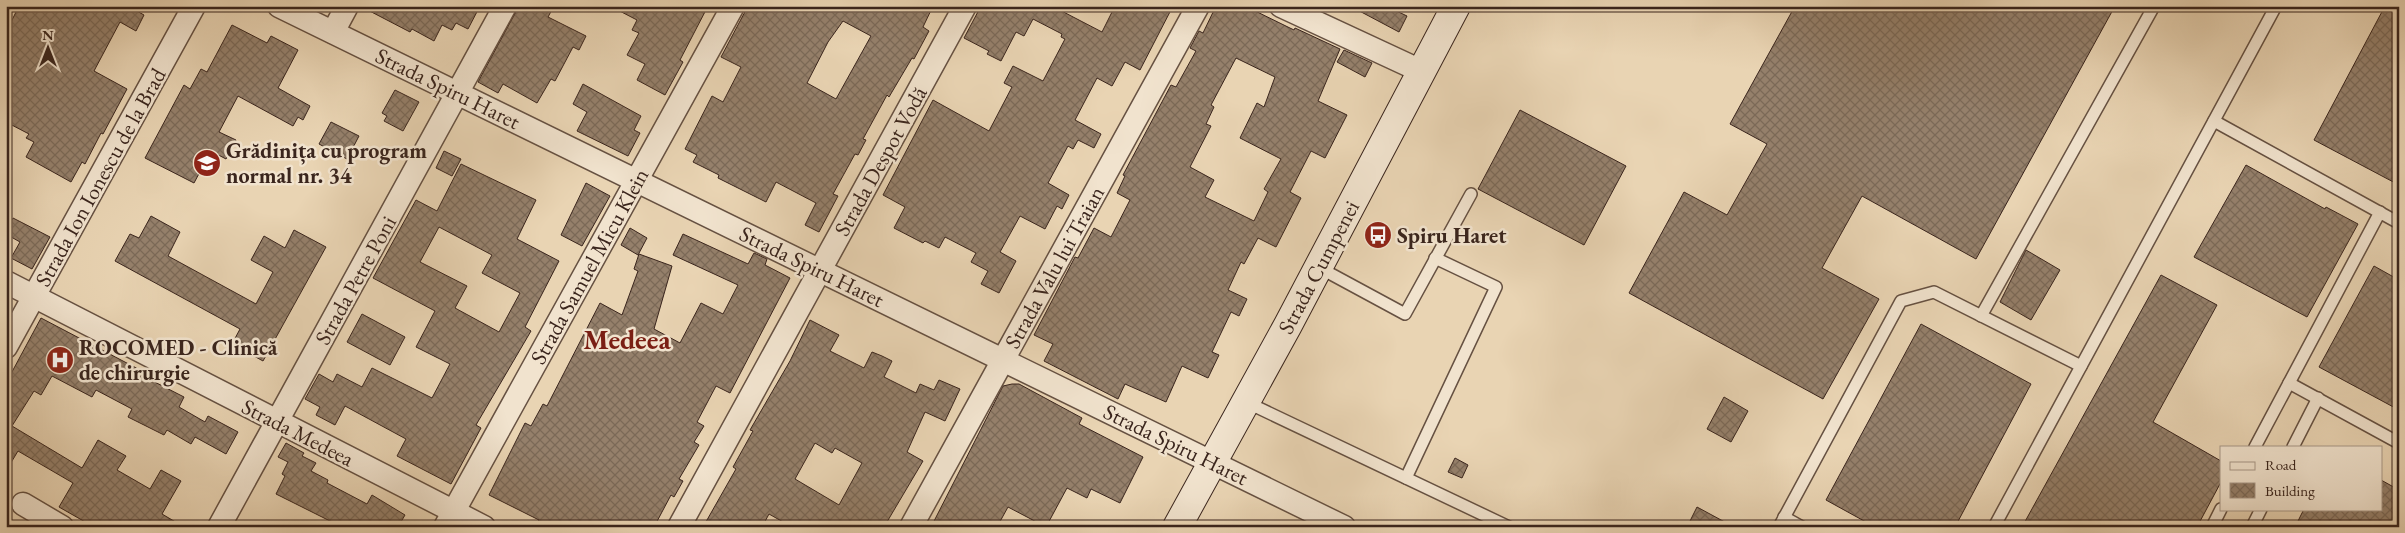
<svg xmlns="http://www.w3.org/2000/svg" width="2405" height="533" viewBox="0 0 2405 533" font-family="'EB Garamond',serif">
<style>
.building{fill:url(#building-cross-hatch);stroke:#3a251d;fill-rule:evenodd}
.lines{fill:none;stroke-linecap:round;stroke-linejoin:round}
.service-casing{stroke:#665142;stroke-width:14}
.minor-casing{stroke:#665142;stroke-width:25}
.secondary-casing{stroke:#3a251d;stroke-width:30}
.service{stroke:#f1e3ce;stroke-width:11}
.minor{stroke:#f1e3ce;stroke-width:22}
.secondary{stroke:#f1e3ce;stroke-width:28}
.labels{text-anchor:middle;stroke-width:5;stroke-linejoin:round;paint-order:stroke}
.street-label{font-size:22px;fill:#3a251d;stroke:#f1e3ce}
.poi-label{font-size:22px;font-weight:bold;fill:#3a251d;stroke:#f1e3ce;text-anchor:start}
.district-label{font-size:28px;font-weight:bold;fill:#7a1f14;stroke:#f1e3ce}
</style>
<defs>
<pattern id="building-cross-hatch" width="8" height="8" patternUnits="userSpaceOnUse" patternTransform="scale(1.25)"><rect width="8" height="8" fill="#95806b"/><path d="M0 0l8 8M0 8l8-8" fill="none" stroke="#7b6957"/></pattern>
</defs>
<rect width="100%" height="100%" fill="#e9d4b3"/>
<filter id="stains"><feTurbulence type="fractalNoise" baseFrequency=".004" numOctaves="4"/><feColorMatrix values="0 0 0 0 .2 0 0 0 0 .09 0 0 0 0 .02 0 0 0 .5 -.17"/></filter>
<radialGradient id="worn" r=".72"><stop offset=".6" stop-color="#630" stop-opacity="0"/><stop offset="1" stop-color="#630" stop-opacity=".3"/></radialGradient>
<g class="building">
<polygon points="19,6 128,6 144,15 136,31 120,22 94,71 127,89 103,134 101,133 85,164 82,162 71,182 26,157 34,142 26,138 29,134 6,122 6,20 11,22"/>
<polygon points="360,6 446,6 456,12 459,6 480,6 468,29 456,23 452,30 442,25 434,41 412,29 410,32"/>
<polygon points="519,6 554,6 548,17 586,36 579,50 573,47 555,81 551,79 537,103 503,84 498,93 478,82"/>
<polygon points="610,6 708,6 680,60 683,62 665,95 637,80 645,64 627,55 639,33 632,30 637,20"/>
<path d="M 748,6 L 933,6 L 923,27 L 929,31 L 914,59 L 912,58 L 889,97 L 887,95 L 863,139 L 866,140 L 858,155 L 855,154 L 833,194 L 838,196 L 819,232 L 805,225 L 816,203 L 776,182 L 766,202 L 718,178 L 719,175 L 693,162 L 697,155 L 685,149 L 712,96 L 723,102 L 741,67 L 721,57 ZM 843,21 L 871,36 L 836,99 L 807,83 L 828,42 Z"/>
<polygon points="981,6 1052,6 1102,32 1115,6 1173,6 1140,70 1125,62 1112,86 1097,78 1075,120 1101,134 1094,148 1078,140 1073,149 1068,146 1048,183 1069,195 1062,209 1057,206 1045,229 1020,216 1000,252 1016,261 999,293 981,284 988,271 971,262 976,253 945,237 939,248 925,241 923,243 894,228 905,207 883,195 933,100 989,131 1012,87 1004,83 1013,66 1043,81 1065,39 1061,37 1062,34 1033,19 1024,36 1016,32 1001,61 987,54 989,51 964,38"/>
<path d="M 1216,6 L 1245,6 L 1294,30 L 1295,28 L 1340,49 L 1318,101 L 1347,115 L 1325,158 L 1311,151 L 1290,192 L 1301,198 L 1276,247 L 1258,238 L 1244,264 L 1241,262 L 1228,290 L 1247,299 L 1239,316 L 1231,312 L 1212,352 L 1219,355 L 1208,378 L 1182,366 L 1166,402 L 1125,384 L 1118,399 L 1044,361 L 1053,344 L 1034,335 L 1075,257 L 1078,258 L 1094,228 L 1111,237 L 1130,200 L 1117,193 L 1125,176 L 1123,175 L 1171,85 L 1176,87 L 1196,51 L 1190,48 L 1199,31 L 1203,33 ZM 1236,58 L 1275,77 L 1264,107 L 1257,103 L 1240,138 L 1281,159 L 1264,189 L 1268,192 L 1254,221 L 1205,197 L 1214,180 L 1190,167 L 1211,126 L 1206,124 L 1214,107 L 1211,105 Z"/>
<polygon points="1350,6 1386,6 1407,16 1399,32"/>
<polygon points="1795,6 2115,6 1976,259 1862,196 1822,268 1879,299 1823,399 1629,293 1684,192 1727,215 1767,144 1730,124"/>
<polygon points="2385,6 2399,6 2399,185 2314,140"/>
<polygon points="232,25 267,43 271,36 298,50 278,88 310,106 303,120 298,117 293,126 238,96 219,132 236,140 226,159 211,151 194,183 145,158 184,85 190,89 201,69 207,72"/>
<polygon points="1344,50 1372,63 1365,77 1337,62"/>
<polygon points="583,84 641,116 634,130 640,133 628,156 577,131 587,112 573,104"/>
<polygon points="395,90 419,102 403,131 384,121 387,116 382,113"/>
<polygon points="1520,110 1626,166 1584,245 1478,189"/>
<polygon points="331,122 359,136 347,159 319,144"/>
<polygon points="444,151 461,159 452,176 436,168"/>
<path d="M 461,164 L 536,200 L 517,239 L 559,261 L 525,327 L 531,331 L 476,425 L 481,428 L 451,484 L 397,456 L 406,439 L 345,406 L 335,425 L 316,415 L 320,407 L 305,399 L 319,374 L 333,382 L 337,374 L 362,387 L 372,368 L 432,398 L 450,364 L 416,347 L 435,311 L 373,278 L 416,200 L 437,211 ZM 439,227 L 492,255 L 482,273 L 520,293 L 499,332 L 455,308 L 467,286 L 420,262 Z"/>
<polygon points="2246,165 2325,209 2326,207 2358,224 2307,317 2194,257"/>
<polygon points="586,183 610,196 582,246 561,235"/>
<polygon points="151,216 180,232 168,256 256,304 273,272 251,260 264,236 285,248 294,230 326,247 263,361 232,344 240,329 115,261 130,234 139,238"/>
<polygon points="13,218 50,237 32,269 11,258 20,242 6,234 6,230"/>
<polygon points="630,228 647,238 638,255 621,245"/>
<polygon points="683,234 748,264 754,253 767,259 765,265 790,278 730,393 716,386 697,422 704,426 694,442 699,445 679,479 683,481 674,497 671,495 654,527 535,527 539,520 489,495 525,423 531,426 543,404 547,406 600,303 622,315 638,271 634,269 639,254 672,266 654,329 680,343 701,303 723,314 738,285 673,255"/>
<polygon points="2026,250 2060,270 2031,320 2000,302"/>
<polygon points="2374,266 2399,280 2399,410 2319,367"/>
<polygon points="2161,275 2217,305 2153,422 2221,461 2221,482 2197,527 2022,527"/>
<polygon points="362,314 405,337 390,365 347,342"/>
<polygon points="41,318 142,371 141,375 184,397 179,407 205,422 208,416 238,432 226,454 195,437 191,444 167,430 164,435 128,417 132,409 96,390 92,397 52,376 41,395 34,391 12,426 82,468 98,440 126,456 117,470 150,489 161,470 181,481 162,514 184,527 94,527 59,507 73,483 18,451 6,471 6,383"/>
<path d="M 810,320 L 839,335 L 830,351 L 864,368 L 872,352 L 882,356 L 892,361 L 884,377 L 916,393 L 920,384 L 934,390 L 939,380 L 960,389 L 945,421 L 925,412 L 907,452 L 923,461 L 884,527 L 792,527 L 769,514 L 762,527 L 703,527 L 736,469 L 733,467 L 753,431 L 750,430 L 790,361 ZM 815,443 L 832,453 L 835,448 L 862,463 L 839,505 L 795,479 Z"/>
<polygon points="1921,324 2031,384 1955,527 1875,527 1826,500"/>
<polygon points="1012,384 1019,384 1082,418 1079,424 1143,457 1120,503 1091,489 1087,498 1067,488 1046,527 1008,507 997,527 931,527 1003,386"/>
<polygon points="1724,397 1748,411 1731,442 1707,429"/>
<polygon points="286,443 304,453 302,456 316,463 311,471 328,480 327,483 367,504 372,495 405,515 398,527 342,527 276,494 285,476 282,474 288,462 278,457"/>
<polygon points="1455,458 1468,465 1462,478 1448,472"/>
<polygon points="2381,480 2399,490 2399,527 2295,527 2304,509 2381,509"/>
<polygon points="1697,507 1734,527 1687,527"/>
</g>
<g class="lines">
<g class="service-casing">
<g id="service">
<polyline points="2214,121 2399,223"/>
<polyline points="1318,267 1405,314 1471,194"/>
<polyline points="1981,316 2154,6"/>
<polyline points="2289,383 2399,443"/>
<polyline points="1246,402 1509,527"/>
<polyline points="2255,447 2380,212"/>
<polyline points="2293,447 2318,398"/>
<polyline points="1406,478 1496,287 1435,258"/>
<polyline points="1784,517 1802,527"/>
<polyline points="1779,527 1901,301 1934,292 2081,366"/>
<polyline points="1994,527 2276,6"/>
<polyline points="2212,527 2221,509"/>
<polyline points="2252,527 2261,509"/>
</g>
</g>
<g class="minor-casing">
<g id="minor">
<polyline points="279,6 1344,527"/>
<polyline points="1281,6 1421,71"/>
<polyline points="333,32 347,6"/>
<polyline points="6,282 484,527"/>
<polyline points="6,347 194,6"/>
<polyline points="23,504 62,527"/>
<polyline points="219,527 505,6"/>
<polyline points="445,527 733,6"/>
<polyline points="679,527 965,6"/>
<polyline points="911,527 1198,6"/>
</g>
</g>
<g class="secondary-casing">
<polyline id="secondary" points="1177,527 1288,325 1456,6"/>
</g>
<use href="#service" class="service"/>
<use href="#minor" class="minor"/>
<use href="#secondary" class="secondary"/>
</g>
<defs>
<g id="school-disc" transform="scale(1.4375)"><circle r="9.5" fill="#8f2418" stroke="#f1e3ce"/><path d="M0-5L7-2L0 1L-7-2ZM-4 1L0 2.5L4 1V4Q0 6-4 4Z" fill="#fff"/></g>
<g id="bus-disc" transform="scale(1.4375)"><circle r="9.5" fill="#8f2418" stroke="#f1e3ce"/><path d="M-5-6H5V4H4V6H2V4H-2V6H-4V4H-5ZM-3.5-4V0h7V-4ZM-3.5 1.2v1.5H-2V1.2ZM2 1.2v1.5H3.5V1.2Z" fill="#fff"/></g>
<g id="hospital-disc" transform="scale(1.4375)"><circle r="9.5" fill="#8f2418" stroke="#f1e3ce"/><path d="M-5-5h3v3.5h4V-5h3V5h-3V1.5h-4V5h-3Z" fill="#fff"/></g>
</defs>
<g fill-rule="evenodd">
<use href="#school-disc" x="207" y="163"/>
<use href="#bus-disc" x="1378" y="235"/>
<use href="#hospital-disc" x="60" y="360"/>
</g>
<g class="labels">
<g class="street-label">
<text transform="translate(448 88) rotate(26)" y="8">Strada Spiru Haret</text>
<text transform="translate(880 161) rotate(-61)" y="8">Strada Despot Vodă</text>
<text transform="translate(100 177) rotate(-61)" y="8">Strada Ion Ionescu de la Brad</text>
<text transform="translate(589 266) rotate(-61)" y="8">Strada Samuel Micu Klein</text>
<text transform="translate(812 266) rotate(26)" y="8">Strada Spiru Haret</text>
<text transform="translate(1054 267) rotate(-61)" y="8">Strada Valu lui Traian</text>
<text transform="translate(1318 267) rotate(-62)" y="8">Strada Cumpenei</text>
<text transform="translate(355 280) rotate(-61)" y="8">Strada Petre Poni</text>
<text transform="translate(298 432) rotate(27)" y="8">Strada Medeea</text>
<text transform="translate(1176 444) rotate(26)" y="8">Strada Spiru Haret</text>
</g>
<g class="poi-label">
<text x="226" y="158">Grădinița cu program<tspan x="226" dy="25">normal nr. 34</tspan></text>
<text x="1397" y="243">Spiru Haret</text>
<text x="79" y="355">ROCOMED - Clinică<tspan x="79" dy="25">de chirurgie</tspan></text>
</g>
<g class="district-label">
<text x="627" y="349">Medeea</text>
</g>
</g>
<rect width="2405" height="533" fill="none" stroke="#e9d4b3" stroke-width="25"/>
<rect x="8" y="8" width="2390" height="518" fill="none" stroke="#3a251d" stroke-width="2.5"/>
<rect x="12" y="12" width="2380" height="508" fill="none" stroke="#3a251d"/>
<rect x="2220" y="446" width="162" height="65" fill="#f1e3ce" stroke="#a89787"/>
<rect x="2230" y="462" width="25" height="8" fill="#f1e3ce" stroke="#a89787"/>
<text x="2265" y="470" font-size="15" fill="#3a251d">Road</text>
<rect x="2230" y="483" width="25" height="15" fill="url(#building-cross-hatch)" stroke="#a89787"/>
<text x="2265" y="496" font-size="15" fill="#3a251d">Building</text>
<g transform="translate(48 48)" stroke="#f1e3ce" stroke-width="4" paint-order="stroke">
<path d="M0-4L9 19L0 12L-9 19Z" fill="#3a251d"/>
<text y="-8" font-size="14" font-weight="bold" text-anchor="middle" fill="#3a251d">N</text>
</g>
<rect width="100%" height="100%" filter="url(#stains)"/>
<rect width="100%" height="100%" fill="url(#worn)"/>
</svg>
